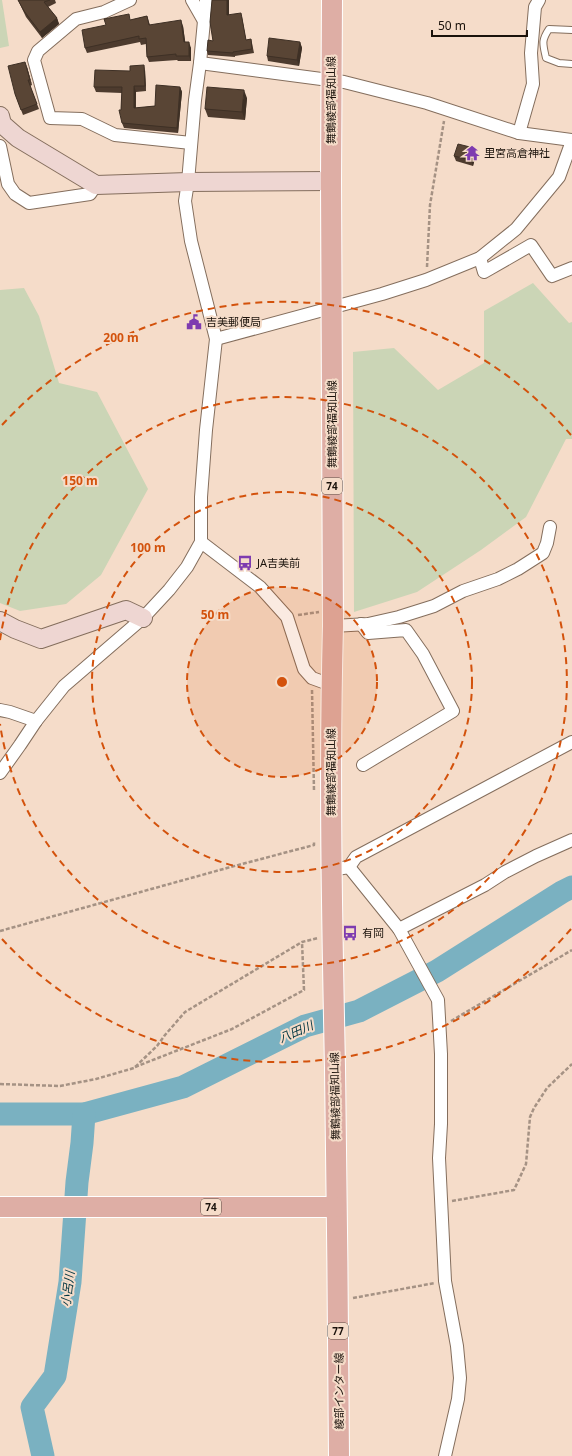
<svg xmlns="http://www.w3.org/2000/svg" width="572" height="1456" viewBox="0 0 572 1456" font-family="'Noto Sans','Noto Sans JP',sans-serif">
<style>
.green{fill:#cbd5b6}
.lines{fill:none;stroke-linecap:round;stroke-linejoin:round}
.river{stroke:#7ab1c1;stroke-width:23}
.lane-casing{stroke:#846e5d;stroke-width:8}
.street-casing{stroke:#846e5d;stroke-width:14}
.secondary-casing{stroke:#846e5d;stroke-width:20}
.primary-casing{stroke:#fff;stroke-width:22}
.path{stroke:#a59284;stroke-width:2.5;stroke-dasharray:4 2;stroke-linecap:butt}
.lane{stroke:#fff;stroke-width:6}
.street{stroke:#fff;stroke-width:12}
.secondary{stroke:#eed6d2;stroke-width:18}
.primary{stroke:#deaea5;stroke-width:20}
.wall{fill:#4d3b2e}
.shaded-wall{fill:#3e3025}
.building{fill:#594535;stroke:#3e3025}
.ring{fill:none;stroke:#d3520c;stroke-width:2;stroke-dasharray:7 5}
.labels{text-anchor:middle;stroke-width:4;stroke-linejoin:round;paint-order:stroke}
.shield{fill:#f5dcc9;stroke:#5c4f44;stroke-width:1}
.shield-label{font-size:10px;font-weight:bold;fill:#1a120b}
.street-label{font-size:11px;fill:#1a120b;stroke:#f5dcc9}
.poi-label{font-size:11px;fill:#1a120b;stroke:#f5dcc9;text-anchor:start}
.water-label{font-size:12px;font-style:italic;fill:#003541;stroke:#f5dcc9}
.centre{fill:#d3520c;stroke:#f5dcc9;stroke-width:2}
.ring-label{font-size:12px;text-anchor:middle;font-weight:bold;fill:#d3520c;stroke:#f5dcc9;stroke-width:4;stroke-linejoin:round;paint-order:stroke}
</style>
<rect width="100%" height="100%" fill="#f5dcc9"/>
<g class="green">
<polygon points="0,0 2,0 9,46 0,48"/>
<polygon points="533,283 569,323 572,322 572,439 566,439 526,517 481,550 417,592 354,612 353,352 394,348 438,390 484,363 484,311"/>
<polygon points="24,288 39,316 59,383 97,392 148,489 101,575 66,604 20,611 0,603 0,290"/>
</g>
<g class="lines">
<g class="river">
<polyline points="0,1114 84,1114 183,1087 305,1026 359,1011 437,971 562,892 572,887"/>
<polyline points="43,1456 32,1407 55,1376 70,1282 77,1182 82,1143 84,1114"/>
</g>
<g class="lane-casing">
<path id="lane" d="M 572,30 L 549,29 C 541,41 543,44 546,58 L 559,63 L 572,64"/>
</g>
<g class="street-casing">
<g id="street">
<polyline points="130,0 104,12 76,19 38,51 34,60 50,118 82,119 115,135 191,143"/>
<polyline points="192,0 204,21"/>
<polyline points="200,63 344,82 427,103 519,133 572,140"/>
<polyline points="519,133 533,84 531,53 535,7 539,0"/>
<polyline points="0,146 8,184 15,194 29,203 90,194 96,185"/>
<polyline points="480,258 484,272 531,245 552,276 572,268"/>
<polyline points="216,339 382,294 426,280 480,258 516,229 559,177 572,141"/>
<polyline points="201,542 260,587 287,617 304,669 312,678 323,682 331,682"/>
<polyline points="361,624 368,633 406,630 423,654 453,711 363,765"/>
<polyline points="333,626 368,624 399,617 434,606 463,591 498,579 518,569 543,553 547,543 550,527"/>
<polyline points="0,710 10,712 36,721"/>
<polyline points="0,773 20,745 36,721 64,686 143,618 169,590 187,567 201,542 201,497 206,430 216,339 191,241 185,201 188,182 195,100 200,63 206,0"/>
<polyline points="349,867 356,857 572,742"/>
<polyline points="331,870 349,867 399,929 438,1000 441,1054 441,1124 439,1158 445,1281 457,1346 460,1378 458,1399 445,1456"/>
<polyline points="399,929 485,885 505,872 536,856 572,840"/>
</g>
</g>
<g class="secondary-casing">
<g id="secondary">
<polyline points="0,116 2,124 18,138 96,185 188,182 331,181"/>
<polyline points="0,621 15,629 41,639 126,610 143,618"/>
</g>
</g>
<g class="primary-casing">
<g id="primary">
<path d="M 332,0 L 331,181 L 333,626 C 329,774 332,921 335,1068 C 337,1197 338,1327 339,1456"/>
<polyline points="0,1207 336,1207"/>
</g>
</g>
<g class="path">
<polyline points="427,267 430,205 444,121"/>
<polyline points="298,615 319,612"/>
<polyline points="312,690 314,791"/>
<polyline points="0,931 227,868 314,845 314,842"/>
<polyline points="451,1021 572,950"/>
<polyline points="135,1067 232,1029 304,990 302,942"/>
<polyline points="0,1084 60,1086 96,1079 134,1068 157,1046 165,1035 185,1012 302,942 318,938"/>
<polyline points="452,1201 514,1190 526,1164 530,1117 534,1108 547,1088 572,1064"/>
<polyline points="353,1298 435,1283"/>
</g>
<use href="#lane" class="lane"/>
<use href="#street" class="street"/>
<use href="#secondary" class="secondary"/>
<use href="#primary" class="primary"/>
</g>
<g class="wall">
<polygon points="18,0 55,0 56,3 48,7 57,18 59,24 42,38 26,17"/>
<polygon points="212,0 229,0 229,15 242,17 246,40 251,39 252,43 254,53 235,56 235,57 208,55 207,51 213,41"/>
<polygon points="147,16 150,25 183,26 185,42 191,48 191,61 178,61 177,60 149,62 147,57 146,44 141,45 140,42 87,53 85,48 131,20"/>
<polygon points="300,42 302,48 299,66 268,61 267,56"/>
<polygon points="27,67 32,85 30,86 39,109 23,115 15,94"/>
<polygon points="145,70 146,91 136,92 136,108 155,106 180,87 182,92 178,133 124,128 122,123 121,110 122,93 96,92 94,87"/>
<polygon points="247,98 245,120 208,117 205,109"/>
<polygon points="474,148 476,154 473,166 456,161 454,156"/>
</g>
<g class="shaded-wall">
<polygon points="227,0 229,0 229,19 227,15"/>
<polygon points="57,18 59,24 42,38 40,32"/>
<polygon points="181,20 183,26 186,47 184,42"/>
<polygon points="189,42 191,48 191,61 189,56"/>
<polygon points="300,42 302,48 299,66 297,60"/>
<polygon points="25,62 27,67 32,85 30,80"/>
<polygon points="144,65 145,70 146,91 145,86"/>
<polygon points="134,86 136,92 135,114 134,108"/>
<polygon points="180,87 182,92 178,133 177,128"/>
<polygon points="244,90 247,98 245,120 242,112"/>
<polygon points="474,148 476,154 473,166 471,160"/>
</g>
<g class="building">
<polygon points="18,0 50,0 44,2 57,18 40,32 24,11"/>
<polygon points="212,0 227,0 227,15 241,13 246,40 251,39 252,49 233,52 233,53 207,51 208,40 213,41 210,22"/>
<polygon points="129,14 130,20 147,16 149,25 181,20 184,42 189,42 189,56 176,56 176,54 147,57 146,38 139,39 139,36 85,48 82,30 106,25 104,19"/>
<polygon points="269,38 300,42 297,60 267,56"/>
<polygon points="25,62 30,80 28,80 37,104 21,110 15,94 8,66"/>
<polygon points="144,65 145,86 134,86 134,108 155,106 156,85 180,87 177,128 122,123 119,110 121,110 122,87 94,87 95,70 130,71 130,66"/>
<polygon points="207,87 244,90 242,112 205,109"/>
<polygon points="458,144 474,148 471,160 454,156"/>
</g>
<circle cx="282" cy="682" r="95" fill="#d3520c" fill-opacity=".12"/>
<g class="ring">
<circle cx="282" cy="682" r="95"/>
<circle cx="282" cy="682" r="190"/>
<path d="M0 640A285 285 0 1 1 0 724"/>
<path d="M571 929A380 380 0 0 1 2 939M2 425A380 380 0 0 1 571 435"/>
</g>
<defs>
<g id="temple-bare" transform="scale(1.2)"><path d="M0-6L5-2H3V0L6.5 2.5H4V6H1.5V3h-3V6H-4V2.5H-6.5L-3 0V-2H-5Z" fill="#7e3bb0" stroke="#f5dcc9" stroke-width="2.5" paint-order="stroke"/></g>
<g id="civic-bare" transform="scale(1.2)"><path d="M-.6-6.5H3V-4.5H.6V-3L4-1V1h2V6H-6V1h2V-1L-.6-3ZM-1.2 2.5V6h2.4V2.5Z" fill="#7e3bb0" stroke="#f5dcc9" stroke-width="2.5" paint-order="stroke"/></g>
<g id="bus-bare" transform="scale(1.2)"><path d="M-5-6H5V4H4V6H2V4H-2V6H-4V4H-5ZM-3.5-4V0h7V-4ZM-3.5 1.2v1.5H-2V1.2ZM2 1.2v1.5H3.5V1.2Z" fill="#7e3bb0" stroke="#f5dcc9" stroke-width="2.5" paint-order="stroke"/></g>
</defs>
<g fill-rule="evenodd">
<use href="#temple-bare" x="472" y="153"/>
<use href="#civic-bare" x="194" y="322"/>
<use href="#bus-bare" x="245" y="563"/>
<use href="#bus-bare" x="350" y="933"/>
</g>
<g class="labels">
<g class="shield">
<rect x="322" y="478" width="20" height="16" rx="3"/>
<rect x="201" y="1199" width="20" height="16" rx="3"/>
<rect x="328" y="1323" width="20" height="16" rx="3"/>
</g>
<g class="shield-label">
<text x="332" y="490">74</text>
<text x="211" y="1211">74</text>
<text x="338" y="1335">77</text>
</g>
<g class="street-label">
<text transform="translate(331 100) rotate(-90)" y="4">舞鶴綾部福知山線</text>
<text transform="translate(332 424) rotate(-90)" y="4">舞鶴綾部福知山線</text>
<text transform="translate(331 772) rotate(-90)" y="4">舞鶴綾部福知山線</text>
<text transform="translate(335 1096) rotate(-91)" y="4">舞鶴綾部福知山線</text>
<text transform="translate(339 1391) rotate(-90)" y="4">綾部インター線</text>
</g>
<g class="poi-label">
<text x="484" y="157">里宮高倉神社</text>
<text x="206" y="326">吉美郵便局</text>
<text x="257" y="567">JA吉美前</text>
<text x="362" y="937">有岡</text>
</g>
<g class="water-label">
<text transform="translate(296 1032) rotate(-23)" y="4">八田川</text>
<text transform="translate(68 1289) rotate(-83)" y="4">小呂川</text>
</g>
</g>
<circle cx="282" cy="682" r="6" class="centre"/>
<g class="ring-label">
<text x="121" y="342">200 m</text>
<text x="80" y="485">150 m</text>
<text x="148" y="552">100 m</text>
<text x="215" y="619">50 m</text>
</g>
<path d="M432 30v6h95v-6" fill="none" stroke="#1a120b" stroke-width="2"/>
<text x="438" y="30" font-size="12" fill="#1a120b" stroke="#f5dcc9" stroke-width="3" paint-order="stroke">50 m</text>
</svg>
